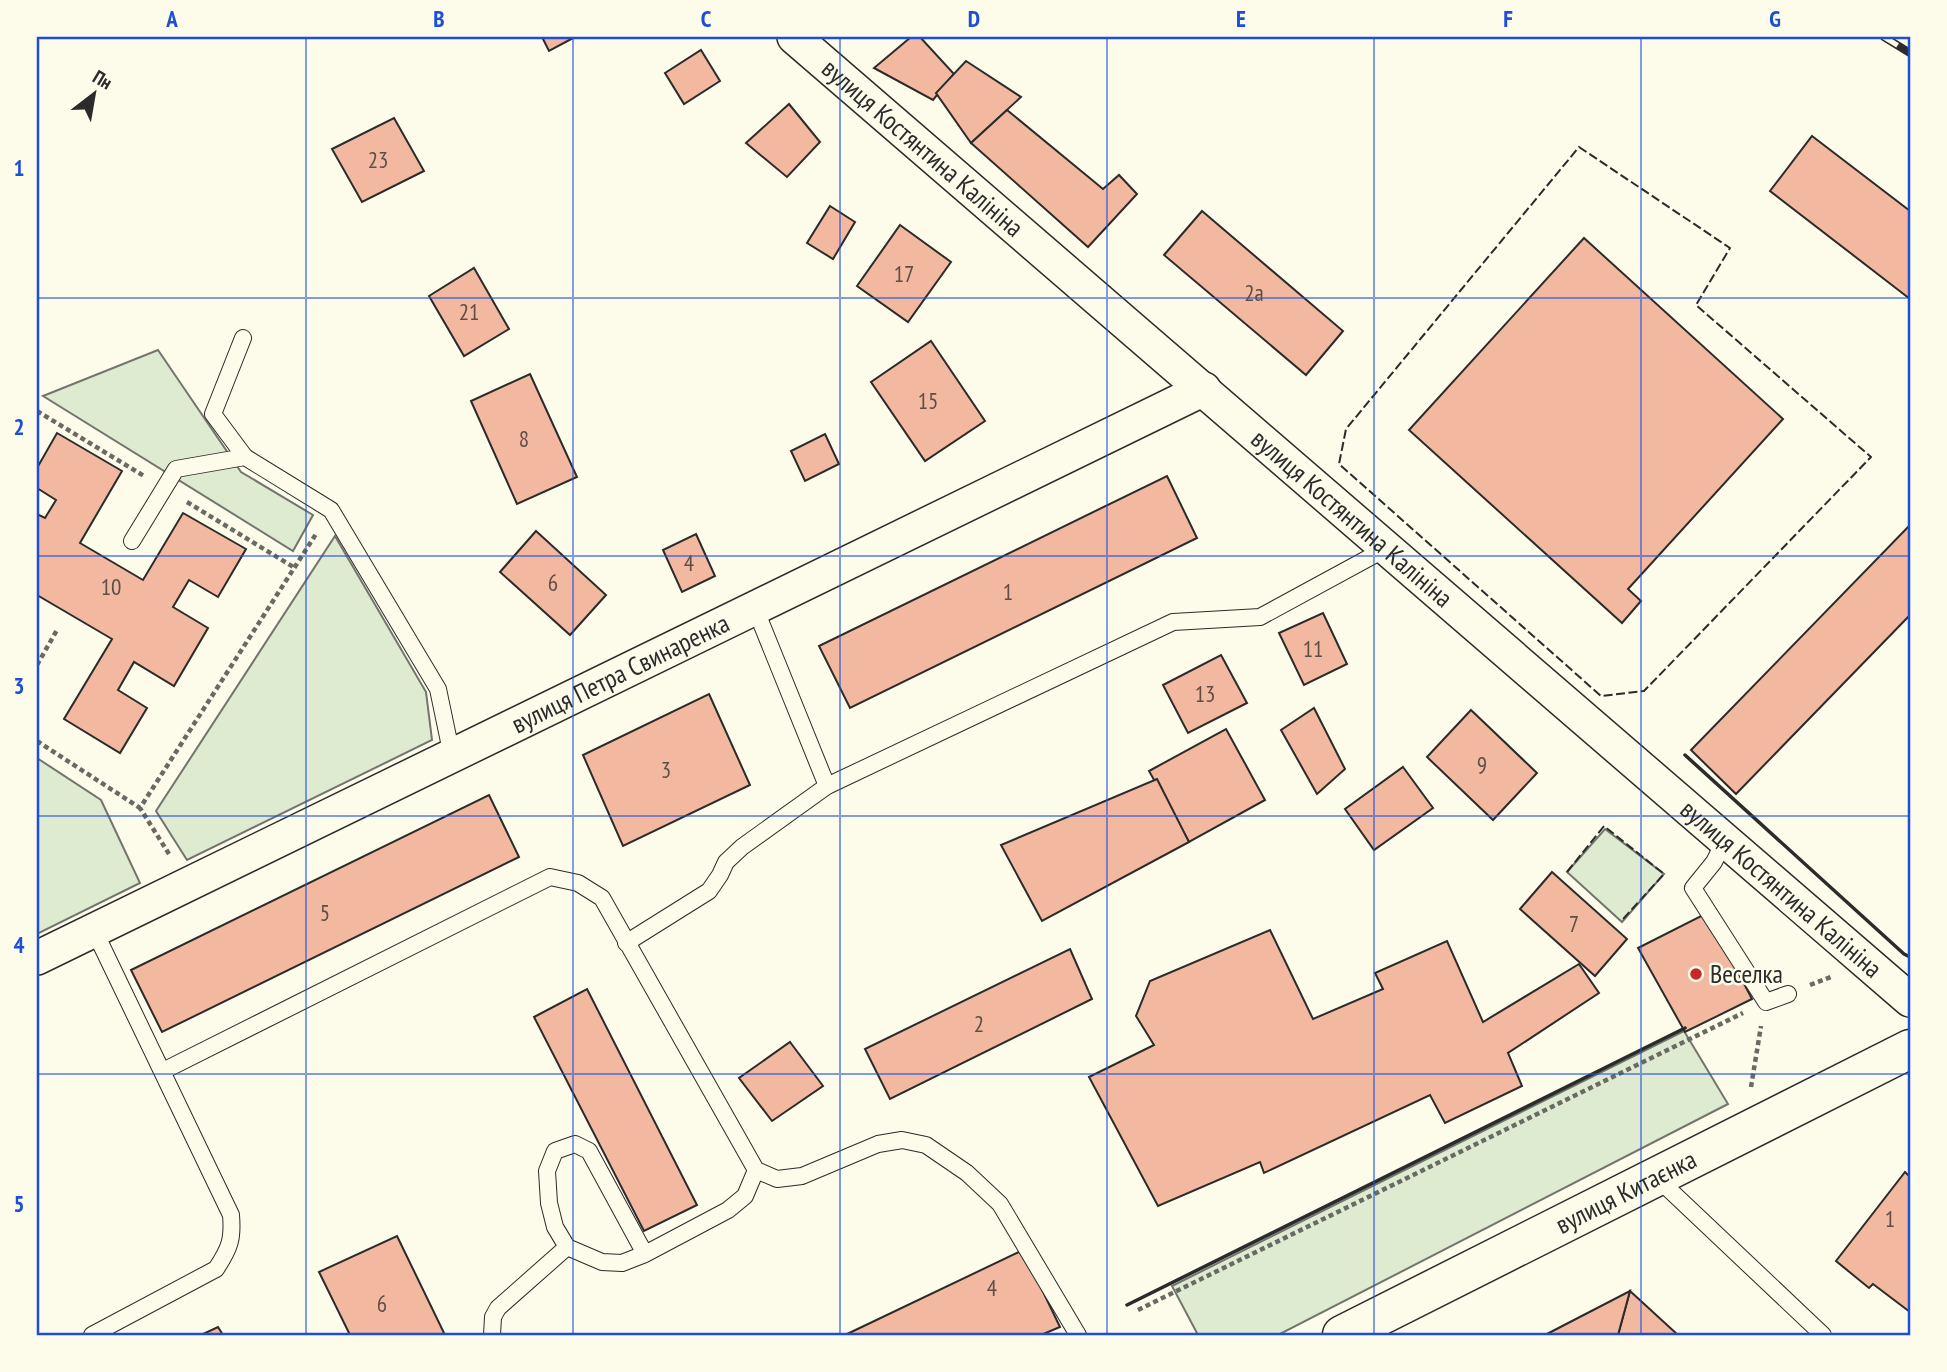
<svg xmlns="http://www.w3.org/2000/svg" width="1947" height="1372" viewBox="0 0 1947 1372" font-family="'PT Sans Narrow',sans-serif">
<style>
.green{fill:#deebd1;stroke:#74746e;stroke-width:2}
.building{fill:#f2b8a0;stroke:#2b2b2b;stroke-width:2}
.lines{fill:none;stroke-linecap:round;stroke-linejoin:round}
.service-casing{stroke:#2b2b2b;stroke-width:18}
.minor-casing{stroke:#2b2b2b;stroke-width:36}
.primary-casing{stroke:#2b2b2b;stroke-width:41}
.path{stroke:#6a6964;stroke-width:4.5;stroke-dasharray:5 3.5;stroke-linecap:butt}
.service{stroke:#fdfbea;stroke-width:16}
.minor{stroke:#fdfbea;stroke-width:33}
.primary{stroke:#fdfbea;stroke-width:38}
.rail-casing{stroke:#2b2b2b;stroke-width:8}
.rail{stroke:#fdfbea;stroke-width:5;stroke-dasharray:16;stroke-linecap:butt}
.fence{stroke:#2b2b2b;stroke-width:2;stroke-dasharray:9 3.5;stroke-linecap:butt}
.wall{stroke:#2b2b2b;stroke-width:3.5}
.grid{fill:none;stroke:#1d4ed8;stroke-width:2;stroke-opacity:0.55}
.poi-dot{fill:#c62828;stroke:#fdfbea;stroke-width:2.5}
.labels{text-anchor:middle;stroke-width:5;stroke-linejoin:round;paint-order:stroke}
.number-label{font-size:23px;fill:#5d4e48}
.street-label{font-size:26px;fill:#2b2b2b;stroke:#fdfbea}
.poi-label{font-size:26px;fill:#2b2b2b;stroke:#fdfbea;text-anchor:start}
.neatline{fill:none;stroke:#1d4ed8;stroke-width:2.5}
.grid-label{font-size:23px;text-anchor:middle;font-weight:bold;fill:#1d4ed8}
</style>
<rect width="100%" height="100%" fill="#fdfbea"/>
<g class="green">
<polygon points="158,350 241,472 313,515 293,551 43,396"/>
<polygon points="335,536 426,692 432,740 187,860 156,811"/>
<polygon points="37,758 101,800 140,883 37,934"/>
<polygon points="1605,829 1664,874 1622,922 1567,872"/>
<polygon points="1684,1031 1728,1104 1278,1335 1198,1335 1172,1286"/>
</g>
<g class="building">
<polygon points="542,37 575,37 549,51"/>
<polygon points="911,37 920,37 954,74 933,100 874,68"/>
<polygon points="701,50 720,81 684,104 665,73"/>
<polygon points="966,61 1021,97 971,143 936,93"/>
<polygon points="789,104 820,142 787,177 746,143"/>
<polygon points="1007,110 1103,189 1119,175 1137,194 1088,247 971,143"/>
<polygon points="394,118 424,171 362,202 332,149"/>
<polygon points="1812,136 1910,211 1910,299 1770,191"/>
<polygon points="830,206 855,222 833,259 807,243"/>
<polygon points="1202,211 1343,331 1306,375 1164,255"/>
<polygon points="900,225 951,262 908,322 857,286"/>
<polygon points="1584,238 1783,419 1628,589 1641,601 1622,623 1409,430"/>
<polygon points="474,268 509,329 464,356 429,296"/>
<polygon points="931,341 985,421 925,461 871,382"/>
<polygon points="530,374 577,477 517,504 471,401"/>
<polygon points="57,433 122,471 80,543 143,580 183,513 246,549 218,597 189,580 173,607 208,628 174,686 134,662 118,690 147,708 120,753 64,719 112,639 37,595 37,514 45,518 56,500 37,488 37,468"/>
<polygon points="825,434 839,464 805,481 791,451"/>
<polygon points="1167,476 1197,538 850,708 819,646"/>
<polygon points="1910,525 1910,615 1736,794 1691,750"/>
<polygon points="536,531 606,595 570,635 500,572"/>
<polygon points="696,534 715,576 682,592 663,550"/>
<polygon points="1323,613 1347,664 1304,685 1279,633"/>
<polygon points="1221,655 1247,703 1188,733 1163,685"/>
<polygon points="709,694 750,785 623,846 583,755"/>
<polygon points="1314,708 1345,769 1317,794 1281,730"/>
<polygon points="1471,710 1537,773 1493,820 1427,757"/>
<polygon points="1226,729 1265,800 1189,842 1149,771"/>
<polygon points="1403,767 1433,808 1374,850 1345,809"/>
<polygon points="1157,779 1189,842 1042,921 1001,845"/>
<polygon points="489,795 519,857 162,1032 131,970"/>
<polygon points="1552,872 1627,939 1595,976 1520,909"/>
<polygon points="1707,913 1752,999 1685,1032 1638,948"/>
<polygon points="1270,930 1313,1019 1383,989 1375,973 1447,941 1483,1022 1579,964 1599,993 1508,1053 1522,1086 1445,1123 1430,1095 1264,1173 1260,1162 1158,1206 1089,1077 1154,1045 1136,1016 1150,981"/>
<polygon points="1070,949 1092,999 890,1099 865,1049"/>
<polygon points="587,989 697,1205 644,1231 534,1017"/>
<polygon points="790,1042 823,1086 772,1121 739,1078"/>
<polygon points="1905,1172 1910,1177 1910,1312 1873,1284 1869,1288 1836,1261"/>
<polygon points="397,1236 445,1335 350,1335 319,1272"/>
<polygon points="1023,1250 1060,1327 1041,1335 845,1335"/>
<polygon points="1630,1291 1678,1335 1618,1335"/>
<polygon points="1630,1291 1618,1335 1545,1335"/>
<polygon points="218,1327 223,1335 201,1335"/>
</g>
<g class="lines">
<g class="service-casing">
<g id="service">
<polyline points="243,338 213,414 245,457"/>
<polyline points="132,541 176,469 245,457 331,510 438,689 452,756"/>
<polyline points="755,608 827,786"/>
<polyline points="1725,840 1714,862 1693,888 1766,1002 1788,994"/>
<polyline points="626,943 709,891 720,875 726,862 742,847 827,786 1173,622 1260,617 1387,548"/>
<polyline points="163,1071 550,877 578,883 602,898 756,1170 777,1179 802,1176 878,1144 902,1140 926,1145 967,1173 1000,1204 1078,1335"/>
<polyline points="1657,1178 1823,1335"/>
<polyline points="645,1254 589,1151 575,1144 555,1151 547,1171 549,1203 555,1227 567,1247 602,1262 622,1263 645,1254 728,1210 745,1196 756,1170"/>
<path d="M 92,1335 L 216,1269 C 230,1248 233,1239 231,1215 L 94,930"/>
<polyline points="492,1335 493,1317 498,1308 567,1247"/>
</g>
</g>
<g class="minor-casing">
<g id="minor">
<path id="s1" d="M 794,37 L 1910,1000"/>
<path id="s2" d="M 37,958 L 1204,389"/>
</g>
</g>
<g class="primary-casing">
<g id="primary">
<path id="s3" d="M 1342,1335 L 1910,1049"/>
</g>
</g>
<g class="path">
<polyline points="37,411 144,476"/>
<polyline points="187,502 295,568"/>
<polyline points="37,665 57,630"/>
<polyline points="37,741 140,808"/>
<polyline points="169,854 140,808 316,534"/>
<polyline points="1810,985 1831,977"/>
<polyline points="1751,1087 1761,1026"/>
<polyline points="1138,1310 1743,1013"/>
</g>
<use href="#service" class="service"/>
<use href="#minor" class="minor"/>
<use href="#primary" class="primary"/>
<g class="rail-casing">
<polyline id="rail" points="1884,37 1910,53"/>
</g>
<use href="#rail" class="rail"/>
<g class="fence">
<polygon points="1579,147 1730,248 1696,305 1871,457 1644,691 1601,696 1339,464 1346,429"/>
<polyline points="1567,872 1604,826 1664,874 1623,919"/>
</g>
<g class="wall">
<polyline points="1685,755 1904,954 1910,957"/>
<polyline points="1127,1305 1685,1028"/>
</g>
</g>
<path class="grid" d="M 306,37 L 306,1335M 573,37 L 573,1335M 840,37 L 840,1335M 1107,37 L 1107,1335M 1374,37 L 1374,1335M 1641,37 L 1641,1335M 37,298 L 1910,298M 37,556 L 1910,556M 37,816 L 1910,816M 37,1074 L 1910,1074"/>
<circle class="poi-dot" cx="1696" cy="974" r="7"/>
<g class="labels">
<g class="number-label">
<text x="378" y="168">23</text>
<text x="904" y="282">17</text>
<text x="1254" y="301">2а</text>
<text x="469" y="320">21</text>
<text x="928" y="409">15</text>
<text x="524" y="447">8</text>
<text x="689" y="571">4</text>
<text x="553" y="591">6</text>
<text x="111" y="595">10</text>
<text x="1008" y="600">1</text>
<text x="1313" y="657">11</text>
<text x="1205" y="702">13</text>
<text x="1482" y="773">9</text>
<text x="666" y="778">3</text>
<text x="325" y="921">5</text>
<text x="1574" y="932">7</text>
<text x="979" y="1032">2</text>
<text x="1890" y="1227">1</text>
<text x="992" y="1296">4</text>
<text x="382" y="1312">6</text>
</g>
<g class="street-label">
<text dy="9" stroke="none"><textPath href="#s1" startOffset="170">вулиця Костянтина Калініна</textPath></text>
<text dy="9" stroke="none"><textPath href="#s1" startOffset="737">вулиця Костянтина Калініна</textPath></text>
<text dy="9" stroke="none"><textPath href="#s2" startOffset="649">вулиця Петра Свинаренка</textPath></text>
<text dy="9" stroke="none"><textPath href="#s1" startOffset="1304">вулиця Костянтина Калініна</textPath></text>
<text dy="9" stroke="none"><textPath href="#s3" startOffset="318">вулиця Китаєнка</textPath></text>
</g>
<g class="poi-label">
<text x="1710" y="983">Веселка</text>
</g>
</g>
<rect width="1947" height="1372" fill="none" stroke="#fdfbea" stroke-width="77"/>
<g transform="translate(94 94) rotate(31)" stroke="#fdfbea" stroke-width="5" paint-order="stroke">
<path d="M0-5L12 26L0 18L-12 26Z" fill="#2b2b2b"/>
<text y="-10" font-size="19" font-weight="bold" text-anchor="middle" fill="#2b2b2b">Пн</text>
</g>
<rect x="38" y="38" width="1871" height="1296" class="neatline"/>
<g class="grid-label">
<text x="172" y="27">A</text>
<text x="439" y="27">B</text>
<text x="706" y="27">C</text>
<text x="974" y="27">D</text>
<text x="1241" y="27">E</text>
<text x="1508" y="27">F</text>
<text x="1775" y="27">G</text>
<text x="19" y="176">1</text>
<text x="19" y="435">2</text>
<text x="19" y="694">3</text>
<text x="19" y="953">4</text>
<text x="19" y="1212">5</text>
</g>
</svg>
